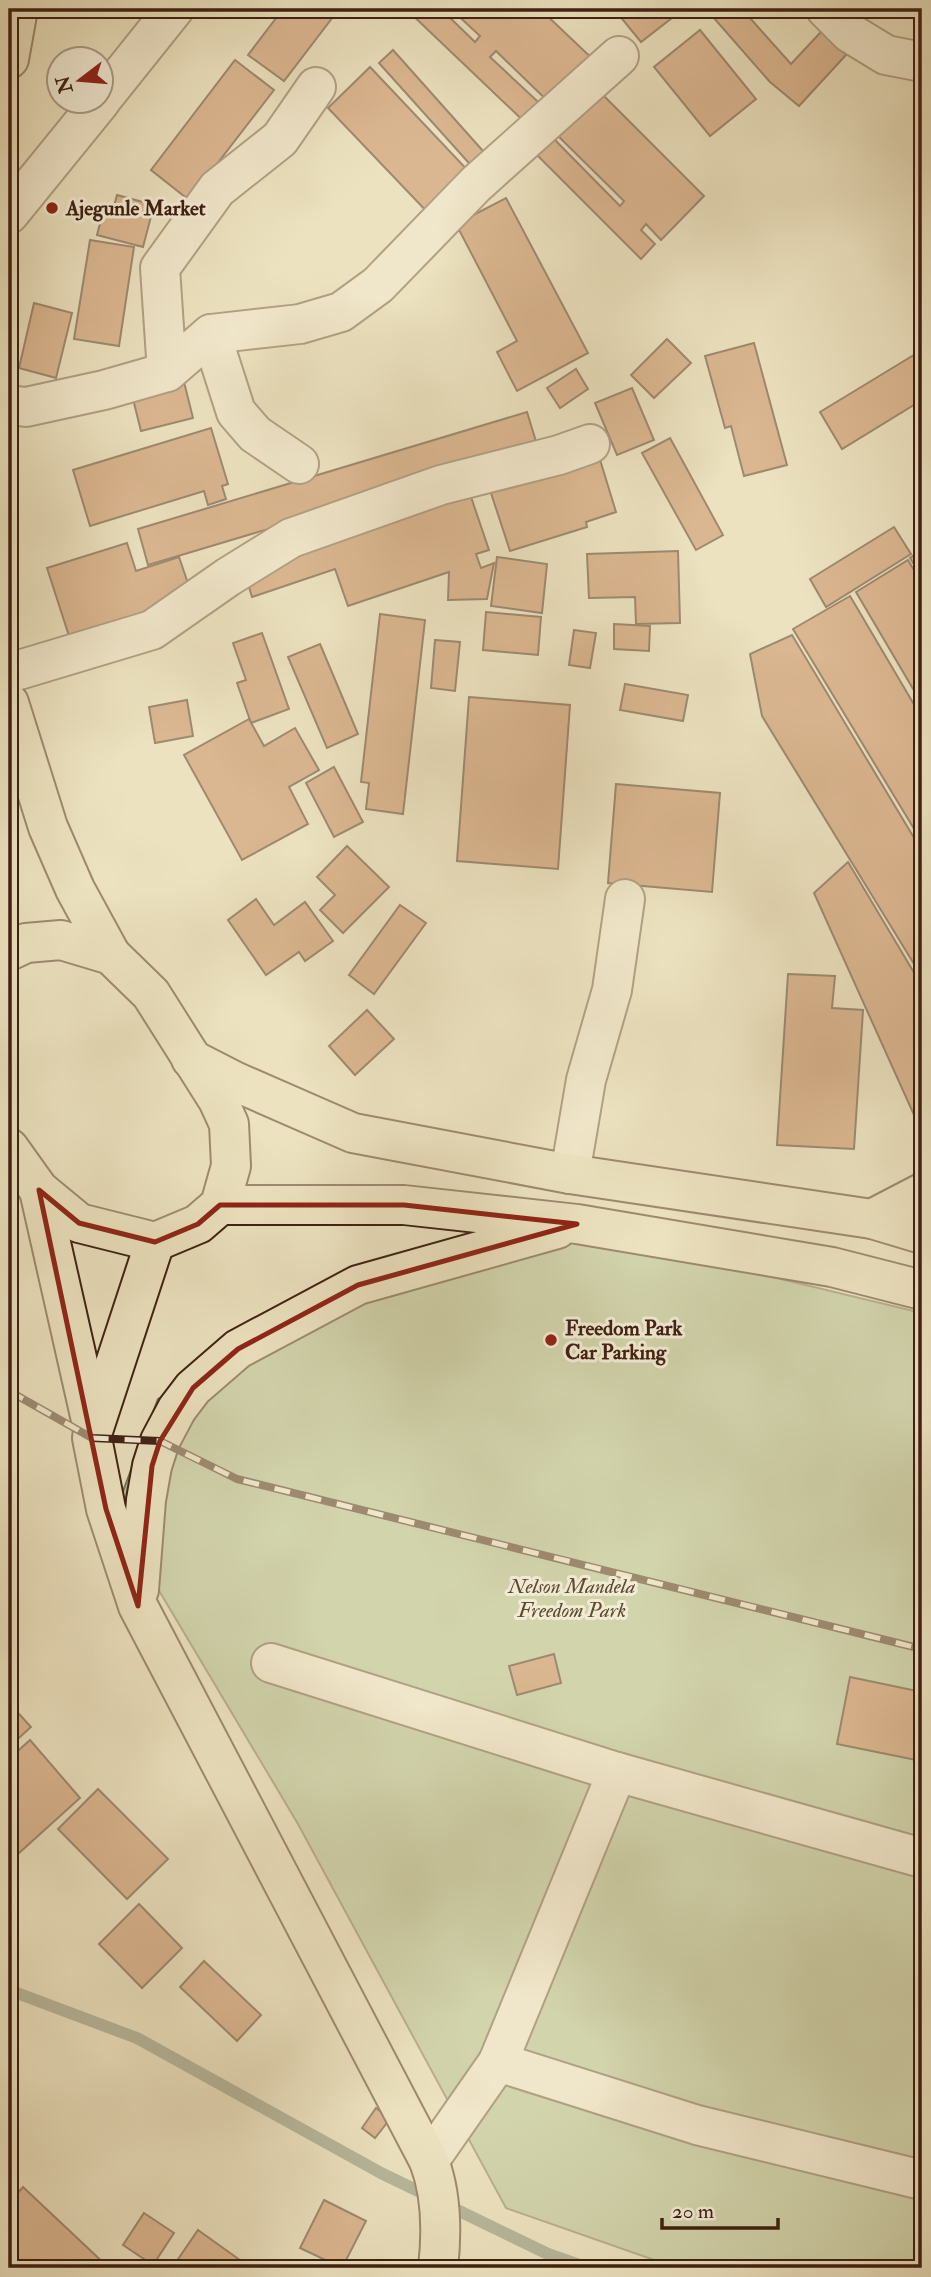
<svg xmlns="http://www.w3.org/2000/svg" width="931" height="2277" viewBox="0 0 931 2277" font-family="'IM FELL Double Pica',serif">
<style>
.green{fill:#b2c496;stroke:#787254;stroke-width:2}
.lines{fill:none;stroke-linecap:round;stroke-linejoin:round}
.stream{stroke:#75806e;stroke-width:12}
.building{fill:#c5845a;stroke:#3e2111;stroke-width:2}
.minor-casing{stroke:#6a513c;stroke-width:42}
.major-casing{stroke:#3e2111;stroke-width:42}
.minor{stroke:#f3ecd5;stroke-width:38}
.major{stroke:#ece2bf;stroke-width:38}
.rail-casing{stroke:#3e2111;stroke-width:8}
.rail{stroke:#f3ecd5;stroke-width:5;stroke-dasharray:16;stroke-linecap:butt}
.marked{fill:none;stroke:#8f2418;stroke-width:5;stroke-linejoin:round}
.poi-dot{fill:#8f2418;stroke:#f3ecd5;stroke-width:2.5}
.labels{text-anchor:middle;stroke-width:6;stroke-linejoin:round;paint-order:stroke}
.poi-label{font-size:21px;font-weight:bold;fill:#3e2111;stroke:#f3ecd5;text-anchor:start}
.park-label{font-size:21px;font-style:italic;fill:#5b4a32;stroke:#f3ecd5}
</style>
<rect width="100%" height="100%" fill="#ece2bf"/>
<filter id="stains"><feTurbulence type="fractalNoise" baseFrequency=".00286" numOctaves="4"/><feColorMatrix values="0 0 0 0 .2 0 0 0 0 .09 0 0 0 0 .02 0 0 0 .5 -.17"/></filter>
<radialGradient id="worn" r=".72"><stop offset=".6" stop-color="#630" stop-opacity="0"/><stop offset="1" stop-color="#630" stop-opacity=".3"/></radialGradient>
<polygon class="green" points="590,1233 922,1313 922,2268 677,2268 506,2208 298,1824 114,1515 158,1399 359,1289"/>
<g class="lines">
<polyline class="stream" points="9,1990 137,2038 381,2173 548,2254 588,2268"/>
</g>
<g class="building">
<polygon points="283,9 339,9 284,81 248,55"/>
<polygon points="406,9 441,9 475,42 480,36 451,9 540,9 598,64 556,109 496,51 490,57 550,113 534,131"/>
<polygon points="614,9 673,9 677,14 641,42"/>
<polygon points="706,9 742,9 791,64 833,19 857,43 799,106 770,82"/>
<polygon points="700,30 756,99 710,136 654,67"/>
<polygon points="393,50 491,160 477,172 379,63"/>
<polygon points="235,60 274,90 189,200 151,170"/>
<polygon points="370,67 474,177 432,217 328,108"/>
<polygon points="597,89 704,196 661,240 646,224 641,230 655,244 641,259 534,152 550,135 620,206 624,201 554,132"/>
<polygon points="117,195 154,205 143,247 97,235 104,208 113,210"/>
<polygon points="506,198 588,353 517,391 497,352 517,341 456,224"/>
<polygon points="90,240 134,247 119,346 74,339"/>
<polygon points="34,303 72,313 56,378 19,368"/>
<polygon points="667,339 691,363 654,398 631,375"/>
<polygon points="754,343 787,465 744,476 731,426 725,428 705,356"/>
<polygon points="917,353 922,361 922,400 842,449 820,412"/>
<polygon points="576,369 588,389 560,408 547,388"/>
<polygon points="184,382 193,418 141,431 132,395"/>
<polygon points="632,388 654,440 617,455 595,403"/>
<polygon points="527,412 538,448 148,565 138,529"/>
<polygon points="211,428 228,484 222,486 226,499 208,505 204,491 90,526 73,470"/>
<polygon points="670,438 723,535 696,550 642,453"/>
<polygon points="598,453 616,512 586,522 587,527 510,551 489,487"/>
<polygon points="470,494 489,550 476,554 481,568 494,563 487,599 448,600 449,572 348,606 335,569 252,597 244,571"/>
<polygon points="894,527 911,554 826,607 810,579"/>
<polygon points="127,543 136,571 179,557 193,598 70,639 47,568"/>
<polygon points="922,549 922,577 910,558"/>
<polygon points="678,551 680,623 636,624 635,597 589,598 587,554"/>
<polygon points="497,557 547,564 542,613 491,606"/>
<polygon points="908,560 922,584 922,704 856,592"/>
<polygon points="850,596 922,718 922,842 793,629"/>
<polygon points="486,612 541,617 538,655 483,650"/>
<polygon points="380,614 425,620 403,814 366,809 369,783 361,782"/>
<polygon points="614,624 650,626 649,651 614,649"/>
<polygon points="574,630 596,633 590,668 569,665"/>
<polygon points="262,633 289,709 251,723 237,683 246,680 233,643"/>
<polygon points="792,635 922,851 922,977 762,716 750,654"/>
<polygon points="435,640 460,642 455,691 431,688"/>
<polygon points="320,644 358,734 327,748 288,657"/>
<polygon points="625,684 688,695 683,721 620,710"/>
<polygon points="469,697 570,705 558,869 457,861"/>
<polygon points="187,700 193,736 155,743 149,707"/>
<polygon points="249,719 264,746 295,728 319,770 289,787 308,824 242,860 184,755"/>
<polygon points="334,767 363,822 334,837 306,783"/>
<polygon points="616,784 720,793 712,892 608,883"/>
<polygon points="347,846 389,887 343,933 320,910 335,895 317,877"/>
<polygon points="848,862 922,986 922,1125 919,1126 814,893"/>
<polygon points="256,899 274,925 305,902 333,941 305,961 299,952 266,975 228,920"/>
<polygon points="400,905 426,923 374,994 349,975"/>
<polygon points="788,974 835,976 832,1008 863,1010 854,1149 777,1145"/>
<polygon points="367,1010 394,1039 355,1075 329,1046"/>
<polygon points="554,1654 561,1683 517,1695 509,1666"/>
<polygon points="850,1677 922,1692 921,1761 837,1744"/>
<polygon points="9,1703 31,1727 9,1747"/>
<polygon points="30,1740 80,1798 19,1853 9,1842 9,1759"/>
<polygon points="98,1789 168,1859 127,1899 58,1829"/>
<polygon points="139,1904 182,1948 142,1988 99,1944"/>
<polygon points="204,1961 261,2015 237,2041 180,1987"/>
<polygon points="376,2108 390,2119 375,2138 362,2128"/>
<polygon points="23,2187 109,2268 11,2268 9,2266 9,2203"/>
<polygon points="324,2200 366,2221 342,2268 300,2248"/>
<polygon points="144,2213 174,2233 153,2265 123,2245"/>
<polygon points="198,2230 251,2268 172,2268"/>
</g>
<g class="lines">
<g class="minor-casing">
<g id="minor">
<polyline points="826,9 850,33 886,55 922,62"/>
<polyline points="102,99 174,9"/>
<polyline points="9,214 100,102"/>
<polyline points="211,334 236,412 255,434 299,464"/>
<polyline points="167,372 160,268 217,189 280,139 316,87"/>
<polyline points="9,405 26,407 104,390 167,372 211,334 300,324 341,312 378,285 476,184 619,56"/>
<polyline points="9,673 152,630 228,577 291,538 441,485 559,455 590,444"/>
<polyline points="570,1174 586,1080 612,990 625,899"/>
<polyline points="271,1663 617,1772 922,1858"/>
<polyline points="498,2062 697,2125 922,2180"/>
<polyline points="429,2161 498,2062 617,1772"/>
</g>
</g>
<g class="major-casing">
<g id="major">
<polyline points="9,59 18,9"/>
<polyline points="9,703 48,827 75,889 111,955"/>
<polyline points="9,951 26,943 61,940 111,955 151,994 218,1100 229,1124 231,1166 220,1205 198,1224 155,1242 79,1223 39,1190 9,1148"/>
<polyline points="191,1059 234,1081 353,1133 570,1174 872,1219 922,1234"/>
<polyline points="39,1190 93,1429"/>
<polyline points="220,1205 404,1205 577,1224 832,1267 922,1290"/>
<polyline points="872,1219 922,1193"/>
<path d="M 155,1242 L 93,1431 L 92,1438 L 106,1509 L 138,1606 L 429,2161 C 442,2195 442,2233 438,2268"/>
<polyline points="139,1590 146,1500 152,1466 160,1441 177,1409 193,1388 238,1349 358,1285 557,1229"/>
</g>
</g>
<use href="#minor" class="minor"/>
<use href="#major" class="major"/>
<g class="rail-casing">
<polyline id="rail" points="9,1391 92,1438 160,1441 237,1479 922,1649"/>
</g>
<use href="#rail" class="rail"/>
</g>
<path d="M0 0H931V2277H0ZM 39,1190 L 79,1223 L 155,1242 L 198,1224 L 220,1205 L 404,1205 L 577,1224 L 358,1285 L 238,1349 L 193,1388 L 160,1441 L 152,1466 L 138,1606 L 106,1509 Z" fill="#ece2bf" fill-opacity=".55" fill-rule="evenodd"/>
<path class="marked" d="M 39,1190 L 79,1223 L 155,1242 L 198,1224 L 220,1205 L 404,1205 L 577,1224 L 358,1285 L 238,1349 L 193,1388 L 160,1441 L 152,1466 L 138,1606 L 106,1509 Z"/>
<g class="poi-dot">
<circle cx="52" cy="208" r="7"/>
<circle cx="551" cy="1340" r="7"/>
</g>
<g class="labels">
<g class="poi-label">
<text x="66" y="215">Ajegunle Market</text>
<text x="565" y="1335">Freedom Park<tspan x="565" dy="24">Car Parking</tspan></text>
</g>
<g class="park-label">
<text x="572" y="1593">Nelson Mandela<tspan x="572" dy="24">Freedom Park</tspan></text>
</g>
</g>
<rect width="931" height="2277" fill="none" stroke="#ece2bf" stroke-width="35"/>
<rect x="10" y="10" width="910" height="2256" fill="none" stroke="#3e2111" stroke-width="3.5"/>
<rect x="18" y="18" width="896" height="2242" fill="none" stroke="#3e2111" stroke-width="2"/>
<g transform="translate(80 80) rotate(254)"><circle r="33" fill="#f3ecd5" stroke="#ab9b87" stroke-width="2"/>
<path d="M0-5L12 26L0 18L-12 26Z" fill="#8f2418"/>
<text y="-10" font-size="19" font-weight="bold" text-anchor="middle" fill="#3e2111">N</text>
</g>
<path d="M662 2218v10h116v-10" fill="none" stroke="#3e2111" stroke-width="3.5"/>
<text x="672" y="2218" font-size="21" fill="#3e2111" stroke="#f3ecd5" stroke-width="5" paint-order="stroke">20 m</text>
<rect width="100%" height="100%" filter="url(#stains)"/>
<rect width="100%" height="100%" fill="url(#worn)"/>
</svg>
